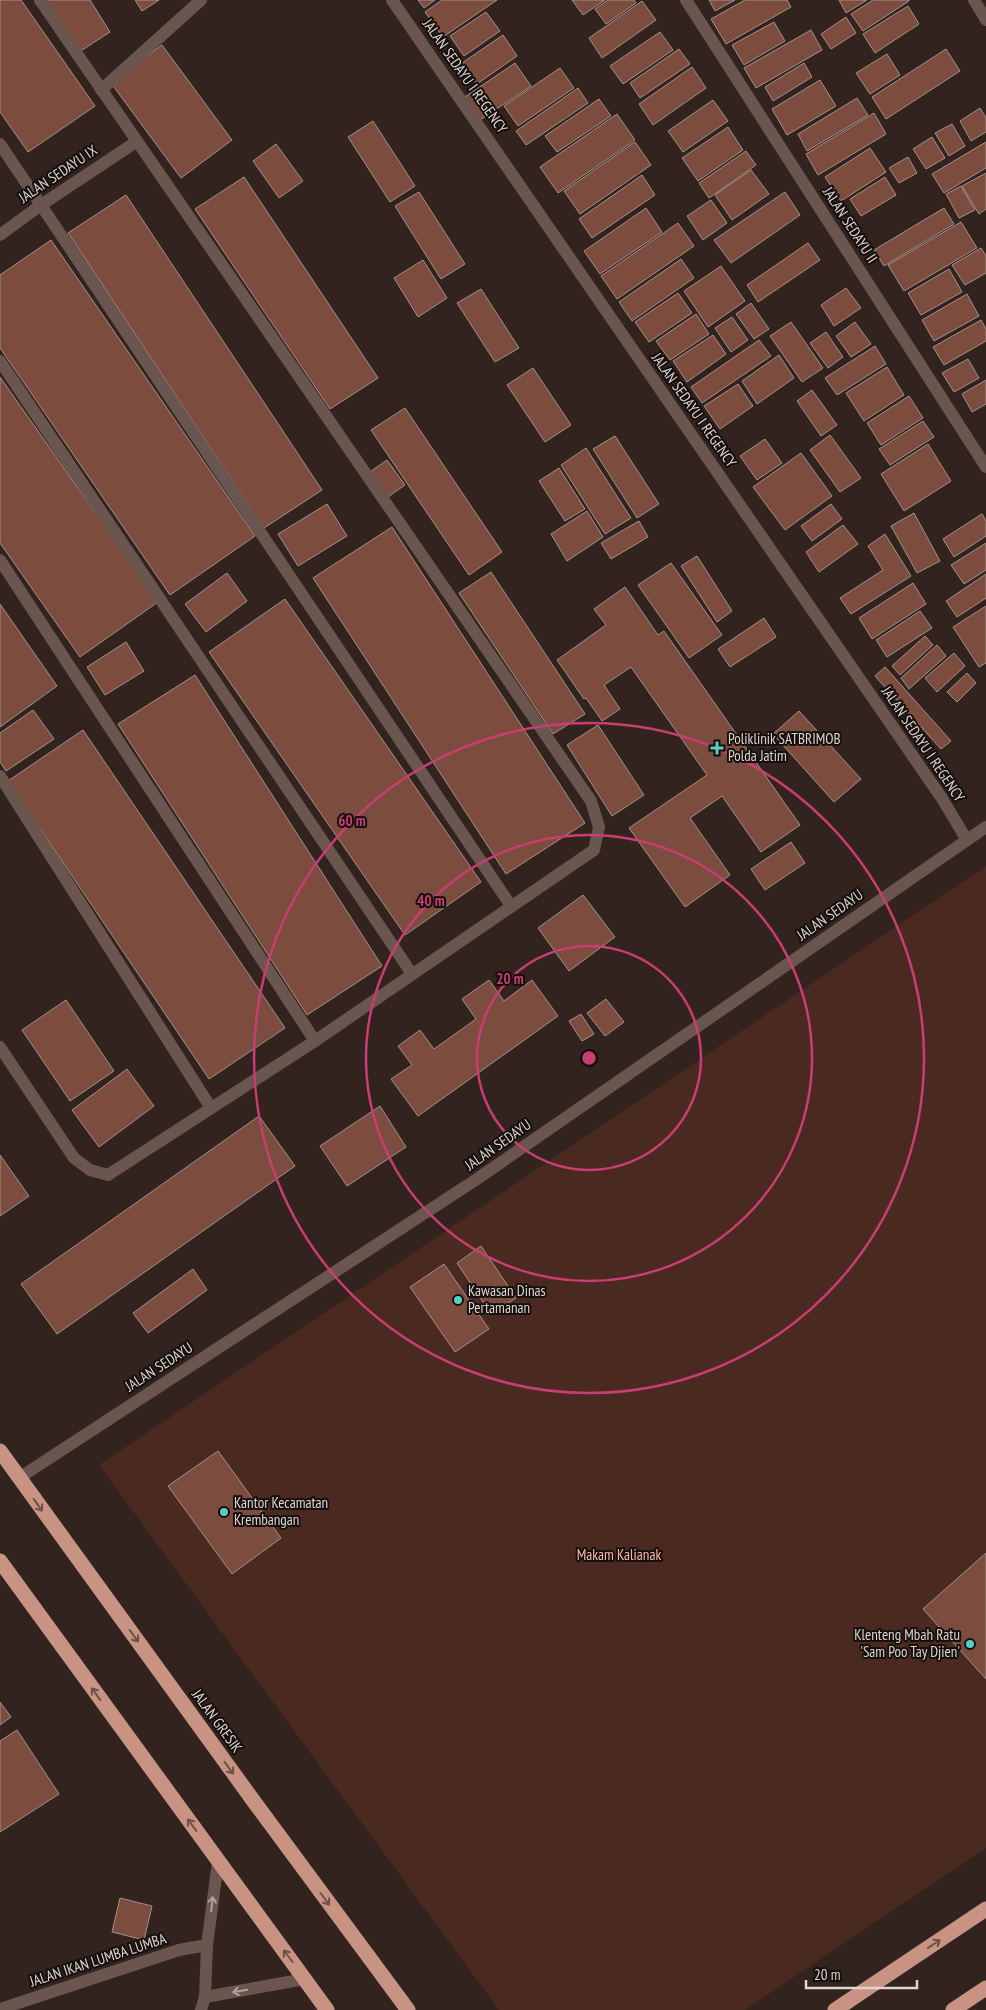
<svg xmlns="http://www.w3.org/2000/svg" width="986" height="2010" viewBox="0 0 986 2010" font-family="'PT Sans Narrow',sans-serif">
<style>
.green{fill:#4a2920}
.building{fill:#7c4c3e;stroke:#a4918c}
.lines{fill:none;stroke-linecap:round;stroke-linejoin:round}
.minor{stroke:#6b554f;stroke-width:12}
.highway{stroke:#c89383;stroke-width:15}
.oneway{stroke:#6e5148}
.oneway2{stroke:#b1a29e}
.ring{fill:none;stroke:#c83e73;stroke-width:2.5}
.poi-dot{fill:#57cec2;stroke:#150f0d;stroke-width:2}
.labels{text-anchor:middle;stroke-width:4;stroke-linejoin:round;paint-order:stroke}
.street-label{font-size:15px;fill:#dfd5d2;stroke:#150f0d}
.poi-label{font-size:15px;fill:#dfd5d2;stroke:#150f0d;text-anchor:start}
.park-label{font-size:15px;fill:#f9b9a6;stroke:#150f0d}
.centre{fill:#c83e73;stroke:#150f0d;stroke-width:2.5}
.ring-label{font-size:15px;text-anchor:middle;font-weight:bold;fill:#c83e73;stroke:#150f0d;stroke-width:4;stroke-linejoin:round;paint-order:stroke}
</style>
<rect width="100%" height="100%" fill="#32231f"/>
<polygon class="green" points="986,866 986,1848 745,2010 499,2010 99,1465"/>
<g class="building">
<polygon points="0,0 21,0 95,106 28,152 0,112"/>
<polygon points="45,0 90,0 110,32 79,52"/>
<polygon points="135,0 159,0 142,11"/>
<polygon points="418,0 435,0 424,8"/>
<polygon points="442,0 497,0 443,37 425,12"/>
<polygon points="572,0 605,0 583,15"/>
<polygon points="608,0 634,0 636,3 606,24 595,9"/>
<polygon points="709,0 735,0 715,11"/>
<polygon points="745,0 787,0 791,7 726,44 711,19"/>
<polygon points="839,0 867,0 846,13"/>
<polygon points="873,0 909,0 909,1 863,31 851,14"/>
<polygon points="642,1 656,20 602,58 589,38"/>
<polygon points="908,6 919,24 875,53 863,34"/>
<polygon points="486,12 500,31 464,56 450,36"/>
<polygon points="846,17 856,33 831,49 821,34"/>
<polygon points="774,22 785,41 744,65 732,45"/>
<polygon points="811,30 822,50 756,88 744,68"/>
<polygon points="660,32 673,50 623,84 610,66"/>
<polygon points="503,35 517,56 477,84 462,63"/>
<polygon points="162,45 232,140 181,178 111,83"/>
<polygon points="679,49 690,64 640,98 630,83"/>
<polygon points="946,49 960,71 886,119 872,97"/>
<polygon points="887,54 900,75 870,94 856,73"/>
<polygon points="515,63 531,86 477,122 462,99"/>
<polygon points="804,63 812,77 773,101 765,87"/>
<polygon points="692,67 706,88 653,125 639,104"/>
<polygon points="560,68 574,88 518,126 504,106"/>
<polygon points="820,80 836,106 787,135 772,109"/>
<polygon points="578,88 588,103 526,145 516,131"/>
<polygon points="857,98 868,115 807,151 798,134"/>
<polygon points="599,99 611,116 557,152 545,136"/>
<polygon points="713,100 728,121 683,152 668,131"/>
<polygon points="980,108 986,118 986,132 971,141 960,121"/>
<polygon points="874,113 886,134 818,175 806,154"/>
<polygon points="617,114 635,140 558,193 540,167"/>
<polygon points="373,121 415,186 390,202 348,137"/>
<polygon points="952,124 965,146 949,156 935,133"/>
<polygon points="728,127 743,150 698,181 682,158"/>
<polygon points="932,137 945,158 926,169 913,149"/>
<polygon points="635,142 651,165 580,214 564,191"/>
<polygon points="986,142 986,168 944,193 932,174"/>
<polygon points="276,144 303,181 279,198 253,161"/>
<polygon points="870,148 886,172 841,201 825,177"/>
<polygon points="746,151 756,165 709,198 699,183"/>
<polygon points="908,157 917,173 899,183 889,168"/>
<polygon points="751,170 769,194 732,220 715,195"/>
<polygon points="986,173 986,209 979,214 962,186"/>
<polygon points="642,175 655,195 592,238 579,219"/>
<polygon points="244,177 378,378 330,409 195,209"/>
<polygon points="885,177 896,195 861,216 850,199"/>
<polygon points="961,186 975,210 959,218 946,194"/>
<polygon points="419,192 465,264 441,279 395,206"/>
<polygon points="785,192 800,215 731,263 714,240"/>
<polygon points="126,195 322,490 264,528 68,233"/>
<polygon points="711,200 727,223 703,240 687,216"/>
<polygon points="646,208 662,232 600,274 584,251"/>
<polygon points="944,208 954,224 884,266 874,250"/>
<polygon points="961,222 977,248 904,291 888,265"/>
<polygon points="678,223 694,246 617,299 601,276"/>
<polygon points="51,240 255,536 170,595 0,348 0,275"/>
<polygon points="808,243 820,260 758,302 747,285"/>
<polygon points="981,248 986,256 986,273 965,285 952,265"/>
<polygon points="681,259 694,278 632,321 619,302"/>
<polygon points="423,260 447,298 418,317 394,278"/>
<polygon points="721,266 745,301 708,327 684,291"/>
<polygon points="949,269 962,292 921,315 908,293"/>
<polygon points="846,288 861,308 834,326 821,305"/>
<polygon points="481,289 519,348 495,362 457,303"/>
<polygon points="678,293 692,313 649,342 635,322"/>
<polygon points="967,294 979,316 934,341 922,320"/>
<polygon points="751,303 769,329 754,339 736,314"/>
<polygon points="696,314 709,334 670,360 656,341"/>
<polygon points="732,317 748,340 731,352 715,328"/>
<polygon points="981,320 986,329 986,341 944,365 933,347"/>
<polygon points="791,322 823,368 802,382 770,336"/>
<polygon points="855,322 871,344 851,357 836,336"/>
<polygon points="826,332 843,357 828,368 810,343"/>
<polygon points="713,335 726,354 687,382 673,361"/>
<polygon points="759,340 771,356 702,403 691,387"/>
<polygon points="875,346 886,364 837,395 825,378"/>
<polygon points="779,355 794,378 757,404 742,381"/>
<polygon points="968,359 979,378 954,392 942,373"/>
<polygon points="887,367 904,395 864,421 846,393"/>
<polygon points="533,368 571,425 545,442 507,385"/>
<polygon points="0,377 158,602 80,657 0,543"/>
<polygon points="986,380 986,404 972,412 962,394"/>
<polygon points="738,384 753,406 720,429 704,406"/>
<polygon points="812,390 837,425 821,436 797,401"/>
<polygon points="909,396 923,418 881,445 867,423"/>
<polygon points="405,408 502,552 469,575 371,430"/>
<polygon points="923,421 934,437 890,465 879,449"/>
<polygon points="830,435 861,478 840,492 810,450"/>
<polygon points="615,436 659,504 637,518 593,449"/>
<polygon points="765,439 782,463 757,480 740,456"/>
<polygon points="928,444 951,481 904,511 881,474"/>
<polygon points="586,448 631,518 605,534 561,465"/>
<polygon points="801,453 832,496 785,530 753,487"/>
<polygon points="387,460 405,485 385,499 367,474"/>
<polygon points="559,468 585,509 565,521 539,481"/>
<polygon points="327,504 347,536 298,566 278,534"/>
<polygon points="831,504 842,519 812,541 801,526"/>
<polygon points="587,511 603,537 567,561 551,534"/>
<polygon points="914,513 940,561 917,573 891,526"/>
<polygon points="982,514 986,521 986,536 954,557 943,539"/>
<polygon points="639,521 648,537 611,559 601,543"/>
<polygon points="843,525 858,544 819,572 806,552"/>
<polygon points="392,527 585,823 506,874 313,578"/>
<polygon points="885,534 911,576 851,614 840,598 883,570 868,546"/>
<polygon points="986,543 986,570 964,584 951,565"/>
<polygon points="697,556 732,611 717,622 681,566"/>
<polygon points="671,563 722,635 689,658 638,585"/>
<polygon points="491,572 585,714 553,734 459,593"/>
<polygon points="227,573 247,601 206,632 185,604"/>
<polygon points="986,574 986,598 957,617 946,601"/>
<polygon points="913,583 926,604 872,639 859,618"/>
<polygon points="625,587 658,635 664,631 800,825 761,852 722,796 690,818 730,875 685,907 629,828 707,775 631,667 604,685 620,709 602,721 586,698 584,699 557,660 606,625 594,609"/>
<polygon points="285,599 481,882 405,935 209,652"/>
<polygon points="0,604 57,686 0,727"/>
<polygon points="986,606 986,663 979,667 953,627"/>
<polygon points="920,611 932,628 887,657 876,640"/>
<polygon points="764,618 776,637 730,667 718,649"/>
<polygon points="925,636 933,645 900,675 892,666"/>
<polygon points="126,642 144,671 105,695 87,667"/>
<polygon points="937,645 946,656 909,689 901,678"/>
<polygon points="954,653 965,666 937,692 925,678"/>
<polygon points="885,667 951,741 941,749 875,676"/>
<polygon points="967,673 976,683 957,702 947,692"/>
<polygon points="195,675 382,966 307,1015 118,724"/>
<polygon points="33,710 54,739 6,771 0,762 0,733"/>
<polygon points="799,711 861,779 834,802 773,734"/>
<polygon points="598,725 644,795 612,816 567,745"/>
<polygon points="83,730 285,1028 209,1079 8,781"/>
<polygon points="791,842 805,863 765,890 751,869"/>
<polygon points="583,895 615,937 569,971 538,928"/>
<polygon points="489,980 504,1001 532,980 558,1016 418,1116 391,1079 412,1065 398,1046 420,1030 434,1049 476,1019 462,999"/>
<polygon points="606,999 624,1022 605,1036 587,1013"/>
<polygon points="66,1000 114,1071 70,1101 22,1030"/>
<polygon points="581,1014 594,1034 582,1041 569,1021"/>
<polygon points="127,1069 154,1106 99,1147 72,1110"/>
<polygon points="380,1106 406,1147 347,1186 320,1146"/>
<polygon points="259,1116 295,1166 57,1334 21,1284"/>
<polygon points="0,1155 29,1196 0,1216"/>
<polygon points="481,1246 516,1298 491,1314 457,1263"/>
<polygon points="444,1264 489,1329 455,1352 410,1287"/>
<polygon points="193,1269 207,1290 148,1333 133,1313"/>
<polygon points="218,1451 281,1538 232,1574 168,1486"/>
<polygon points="986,1553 986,1679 923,1609"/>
<polygon points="0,1702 11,1717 0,1725"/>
<polygon points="17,1730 59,1794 0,1832 0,1741"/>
<polygon points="120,1898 152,1906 144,1940 112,1932"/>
</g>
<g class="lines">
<g class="minor">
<polyline points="392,0 941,797 967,840"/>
<polyline points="686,0 986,467"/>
<polyline points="974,0 986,20"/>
<polyline points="101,90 201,0"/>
<polyline points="0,144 511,906"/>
<polyline points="0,235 41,205 136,142"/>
<polyline points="0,361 412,974"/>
<polyline points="0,560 315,1041"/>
<polyline points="0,776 211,1108"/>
<polyline points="0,1047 74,1158 90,1170 108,1175 315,1041 594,850 599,827 591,801 40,0"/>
<polyline points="19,1478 477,1179 986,827"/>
<polyline points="205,1997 305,1979"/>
<polyline points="0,2009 179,1950 207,1945"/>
<polyline points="201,2010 205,1997 207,1945 218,1862"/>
</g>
<g class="highway">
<polyline points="0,1451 255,1803 408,2010"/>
<polyline points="0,1561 327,2010"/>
<polyline points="835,2010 986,1909"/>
<polyline points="953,2010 986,1988"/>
</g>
</g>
<defs><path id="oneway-shaft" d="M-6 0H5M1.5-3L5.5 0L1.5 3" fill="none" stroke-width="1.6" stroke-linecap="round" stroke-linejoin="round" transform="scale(1.25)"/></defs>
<g class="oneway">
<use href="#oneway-shaft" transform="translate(38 1505) rotate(54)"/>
<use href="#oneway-shaft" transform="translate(134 1636) rotate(54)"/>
<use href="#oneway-shaft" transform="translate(96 1694) rotate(-126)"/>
<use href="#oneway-shaft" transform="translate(229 1768) rotate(54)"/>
<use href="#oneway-shaft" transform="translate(192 1825) rotate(-126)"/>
<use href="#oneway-shaft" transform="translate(325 1899) rotate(53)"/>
<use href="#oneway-shaft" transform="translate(934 1944) rotate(-34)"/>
<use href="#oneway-shaft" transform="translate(288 1956) rotate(-127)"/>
</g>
<g class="oneway2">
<use href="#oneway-shaft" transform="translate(212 1904) rotate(-83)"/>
<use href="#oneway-shaft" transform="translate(240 1991) rotate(170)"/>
</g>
<g class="ring">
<circle cx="589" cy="1058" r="112"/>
<circle cx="589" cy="1058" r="223"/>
<circle cx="589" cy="1058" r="335"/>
</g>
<g class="poi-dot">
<path d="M714.5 740.5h5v5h5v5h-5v5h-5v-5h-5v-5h5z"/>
<circle cx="458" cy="1300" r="5"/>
<circle cx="224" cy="1512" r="5"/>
<circle cx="970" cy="1644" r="5"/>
</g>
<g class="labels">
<g class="street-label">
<text transform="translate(465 76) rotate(55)" y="5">JALAN SEDAYU I REGENCY</text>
<text transform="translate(58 174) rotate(-34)" y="5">JALAN SEDAYU IX</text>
<text transform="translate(850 225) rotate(57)" y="5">JALAN SEDAYU II</text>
<text transform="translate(694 410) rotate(55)" y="5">JALAN SEDAYU I REGENCY</text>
<text transform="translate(923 744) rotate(56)" y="5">JALAN SEDAYU I REGENCY</text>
<text transform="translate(830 915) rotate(-35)" y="5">JALAN SEDAYU</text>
<text transform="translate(498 1145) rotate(-35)" y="5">JALAN SEDAYU</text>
<text transform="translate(159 1367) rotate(-33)" y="5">JALAN SEDAYU</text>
<text transform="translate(217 1721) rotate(54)" y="5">JALAN GRESIK</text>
<text transform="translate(98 1960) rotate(-18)" y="5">JALAN IKAN LUMBA LUMBA</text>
</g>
<g class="poi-label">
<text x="728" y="744">Poliklinik SATBRIMOB<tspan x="728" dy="17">Polda Jatim</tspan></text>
<text x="468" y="1296">Kawasan Dinas<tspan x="468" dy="17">Pertamanan</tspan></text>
<text x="234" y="1508">Kantor Kecamatan<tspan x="234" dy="17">Krembangan</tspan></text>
<text x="960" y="1640" text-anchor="end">Klenteng Mbah Ratu<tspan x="960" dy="17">'Sam Poo Tay Djien'</tspan></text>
</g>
<g class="park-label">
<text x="619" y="1560">Makam Kalianak</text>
</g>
</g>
<circle cx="589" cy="1058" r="8" class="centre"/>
<g class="ring-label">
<text x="352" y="826">60 m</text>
<text x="431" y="906">40 m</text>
<text x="510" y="984">20 m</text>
</g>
<path d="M806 1980v8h111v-8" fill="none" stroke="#dfd5d2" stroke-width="2.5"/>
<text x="814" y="1980" font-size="15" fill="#dfd5d2" stroke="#150f0d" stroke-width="4" paint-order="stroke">20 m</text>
</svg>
